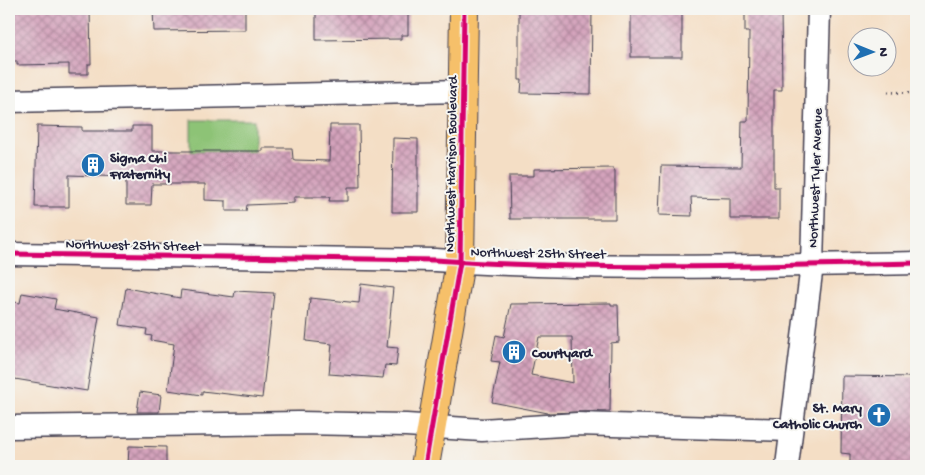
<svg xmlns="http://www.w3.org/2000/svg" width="925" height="475" viewBox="0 0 925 475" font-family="'Gochi Hand',sans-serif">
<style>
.garden{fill:#8dc376;stroke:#587258}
.building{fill:url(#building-cross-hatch);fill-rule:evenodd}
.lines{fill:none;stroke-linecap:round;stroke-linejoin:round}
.minor-casing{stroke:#423e50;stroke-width:25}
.major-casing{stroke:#423e50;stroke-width:30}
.path{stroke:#423e50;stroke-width:3;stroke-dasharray:1 4;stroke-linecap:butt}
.minor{stroke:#fff;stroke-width:22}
.major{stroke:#f6c06b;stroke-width:28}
.cycleway-casing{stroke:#f6f6f2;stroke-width:8}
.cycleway{stroke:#d6006c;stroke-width:5}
.labels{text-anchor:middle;stroke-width:4;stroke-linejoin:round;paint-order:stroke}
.poi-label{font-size:14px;font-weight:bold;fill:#22223b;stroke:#f6f6f2;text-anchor:start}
.street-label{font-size:14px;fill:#22223b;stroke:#f6f6f2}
</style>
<defs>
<pattern id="building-cross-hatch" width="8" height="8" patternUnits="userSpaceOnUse" patternTransform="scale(1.25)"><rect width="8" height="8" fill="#d4a3bc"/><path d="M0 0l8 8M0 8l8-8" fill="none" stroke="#ac849a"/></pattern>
</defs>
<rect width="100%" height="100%" fill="#f6f6f2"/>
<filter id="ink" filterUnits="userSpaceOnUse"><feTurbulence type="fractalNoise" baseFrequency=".02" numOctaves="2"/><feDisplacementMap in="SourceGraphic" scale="10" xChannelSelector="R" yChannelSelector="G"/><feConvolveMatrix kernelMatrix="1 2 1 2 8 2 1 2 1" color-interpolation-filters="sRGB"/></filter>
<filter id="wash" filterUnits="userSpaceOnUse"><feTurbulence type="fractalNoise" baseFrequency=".0096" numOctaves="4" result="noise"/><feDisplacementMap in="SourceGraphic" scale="20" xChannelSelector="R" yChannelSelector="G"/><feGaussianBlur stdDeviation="1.12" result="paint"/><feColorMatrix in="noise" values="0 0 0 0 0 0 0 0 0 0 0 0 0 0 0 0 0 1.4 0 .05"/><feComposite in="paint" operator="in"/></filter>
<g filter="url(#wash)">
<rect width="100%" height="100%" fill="#f4dec5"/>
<rect class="garden" x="191" y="120" width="63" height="31"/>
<g id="blocks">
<g class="building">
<polygon points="12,9 90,9 91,64 88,64 88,74 69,74 69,64 17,65 17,61 12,61"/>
<polygon points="153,9 245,9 245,30 154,31"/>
<polygon points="316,9 408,9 408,35 401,35 401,39 316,40"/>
<polygon points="519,9 592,9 591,94 521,93 522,80 519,80"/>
<rect x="631" y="9" width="51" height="48"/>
<polygon points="745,9 781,9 782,90 774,90 774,187 779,187 779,219 730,219 730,198 691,197 692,216 659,215 661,166 741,167 742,121 748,121 749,32 745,32"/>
<polygon points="330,125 359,125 360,187 348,187 348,201 329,201 330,197 294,197 294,203 247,205 246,211 226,211 226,201 205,200 205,184 152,184 151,205 126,205 126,177 69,175 69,207 35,207 37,126 82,127 82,131 132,131 132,126 152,126 152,151 263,151 263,148 292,148 293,159 295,160 329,161"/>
<polygon points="393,138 418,139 418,212 392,212"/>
<polygon points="613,168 615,171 615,219 510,219 509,176 534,176 534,169"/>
<polygon points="361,284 393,288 387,347 398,348 396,366 385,365 383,378 329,374 332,344 306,341 310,298 359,303"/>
<polygon points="126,288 180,298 181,290 234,297 235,291 274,293 262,398 202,391 202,395 168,390 174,344 151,340 152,336 146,335 147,329 120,325"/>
<polygon points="22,293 56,299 54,309 99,317 87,391 9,378 9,301 20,303"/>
<path d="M 611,303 L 611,305 L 618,305 L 619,342 L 611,343 L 610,411 L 548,413 L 492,402 L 500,362 L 491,361 L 496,335 L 504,337 L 511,304 ZM 539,337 L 572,337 L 573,383 L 531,375 Z"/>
<polygon points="842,376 916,377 916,466 850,466 850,454 841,453"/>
<polygon points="140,392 161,395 159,412 137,412"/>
<polygon points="129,446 166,447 166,466 128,466"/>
</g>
</g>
</g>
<g filter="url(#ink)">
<use href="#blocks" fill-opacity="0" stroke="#423e50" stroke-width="1"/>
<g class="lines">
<g class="minor-casing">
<g id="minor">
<polyline points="9,101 462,91"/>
<path d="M 9,254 L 435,260 C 595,271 756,266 916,263"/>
<polyline points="9,427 299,423 406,425 482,430 577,424 791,430"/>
<polyline points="787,466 812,265 819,9"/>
</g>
</g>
<g class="major-casing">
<polyline id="major" points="425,466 460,262 464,9"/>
</g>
<polyline class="path" points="888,92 916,93"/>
<use href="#minor" class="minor"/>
<use href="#major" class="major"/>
<g class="cycleway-casing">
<g id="cycleway">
<path d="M 9,254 L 435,260 C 595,271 756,266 916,263"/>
<polyline points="425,466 460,262 464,9"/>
</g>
</g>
<use href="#cycleway" class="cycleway"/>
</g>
</g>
<defs>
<g id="building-disc" transform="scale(1.25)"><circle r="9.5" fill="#1f6fb2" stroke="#f6f6f2"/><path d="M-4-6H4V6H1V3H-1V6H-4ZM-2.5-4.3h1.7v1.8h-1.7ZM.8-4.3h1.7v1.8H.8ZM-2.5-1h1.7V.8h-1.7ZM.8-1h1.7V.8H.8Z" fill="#fff"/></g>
<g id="church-disc" transform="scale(1.25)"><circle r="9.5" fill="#1f6fb2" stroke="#f6f6f2"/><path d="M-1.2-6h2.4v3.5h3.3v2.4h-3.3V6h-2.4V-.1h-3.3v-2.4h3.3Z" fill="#fff"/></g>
</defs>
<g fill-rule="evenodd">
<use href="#building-disc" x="93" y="165"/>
<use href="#building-disc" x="514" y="352"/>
<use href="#church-disc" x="879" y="415"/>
</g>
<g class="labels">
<g class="poi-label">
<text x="110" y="162">Sigma Chi<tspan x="110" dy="16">Fraternity</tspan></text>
<text x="532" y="357">Courtyard</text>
<text x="862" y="412" text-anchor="end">St. Mary<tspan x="862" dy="16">Catholic Church</tspan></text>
</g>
<g class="street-label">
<text transform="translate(450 164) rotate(-89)" y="5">Northwest Harrison Boulevard</text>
<text transform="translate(814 178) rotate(-88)" y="5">Northwest Tyler Avenue</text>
<text transform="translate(133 244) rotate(1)" y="5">Northwest 25th Street</text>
<text transform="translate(538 252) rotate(1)" y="5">Northwest 25th Street</text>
</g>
</g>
<rect width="925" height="475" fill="none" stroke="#f6f6f2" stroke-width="30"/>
<g transform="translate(872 52) rotate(91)"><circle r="24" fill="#f6f6f2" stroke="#a1a1a9"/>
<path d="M0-4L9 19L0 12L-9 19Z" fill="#1f6fb2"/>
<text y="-8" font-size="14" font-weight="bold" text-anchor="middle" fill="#22223b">N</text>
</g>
</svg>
